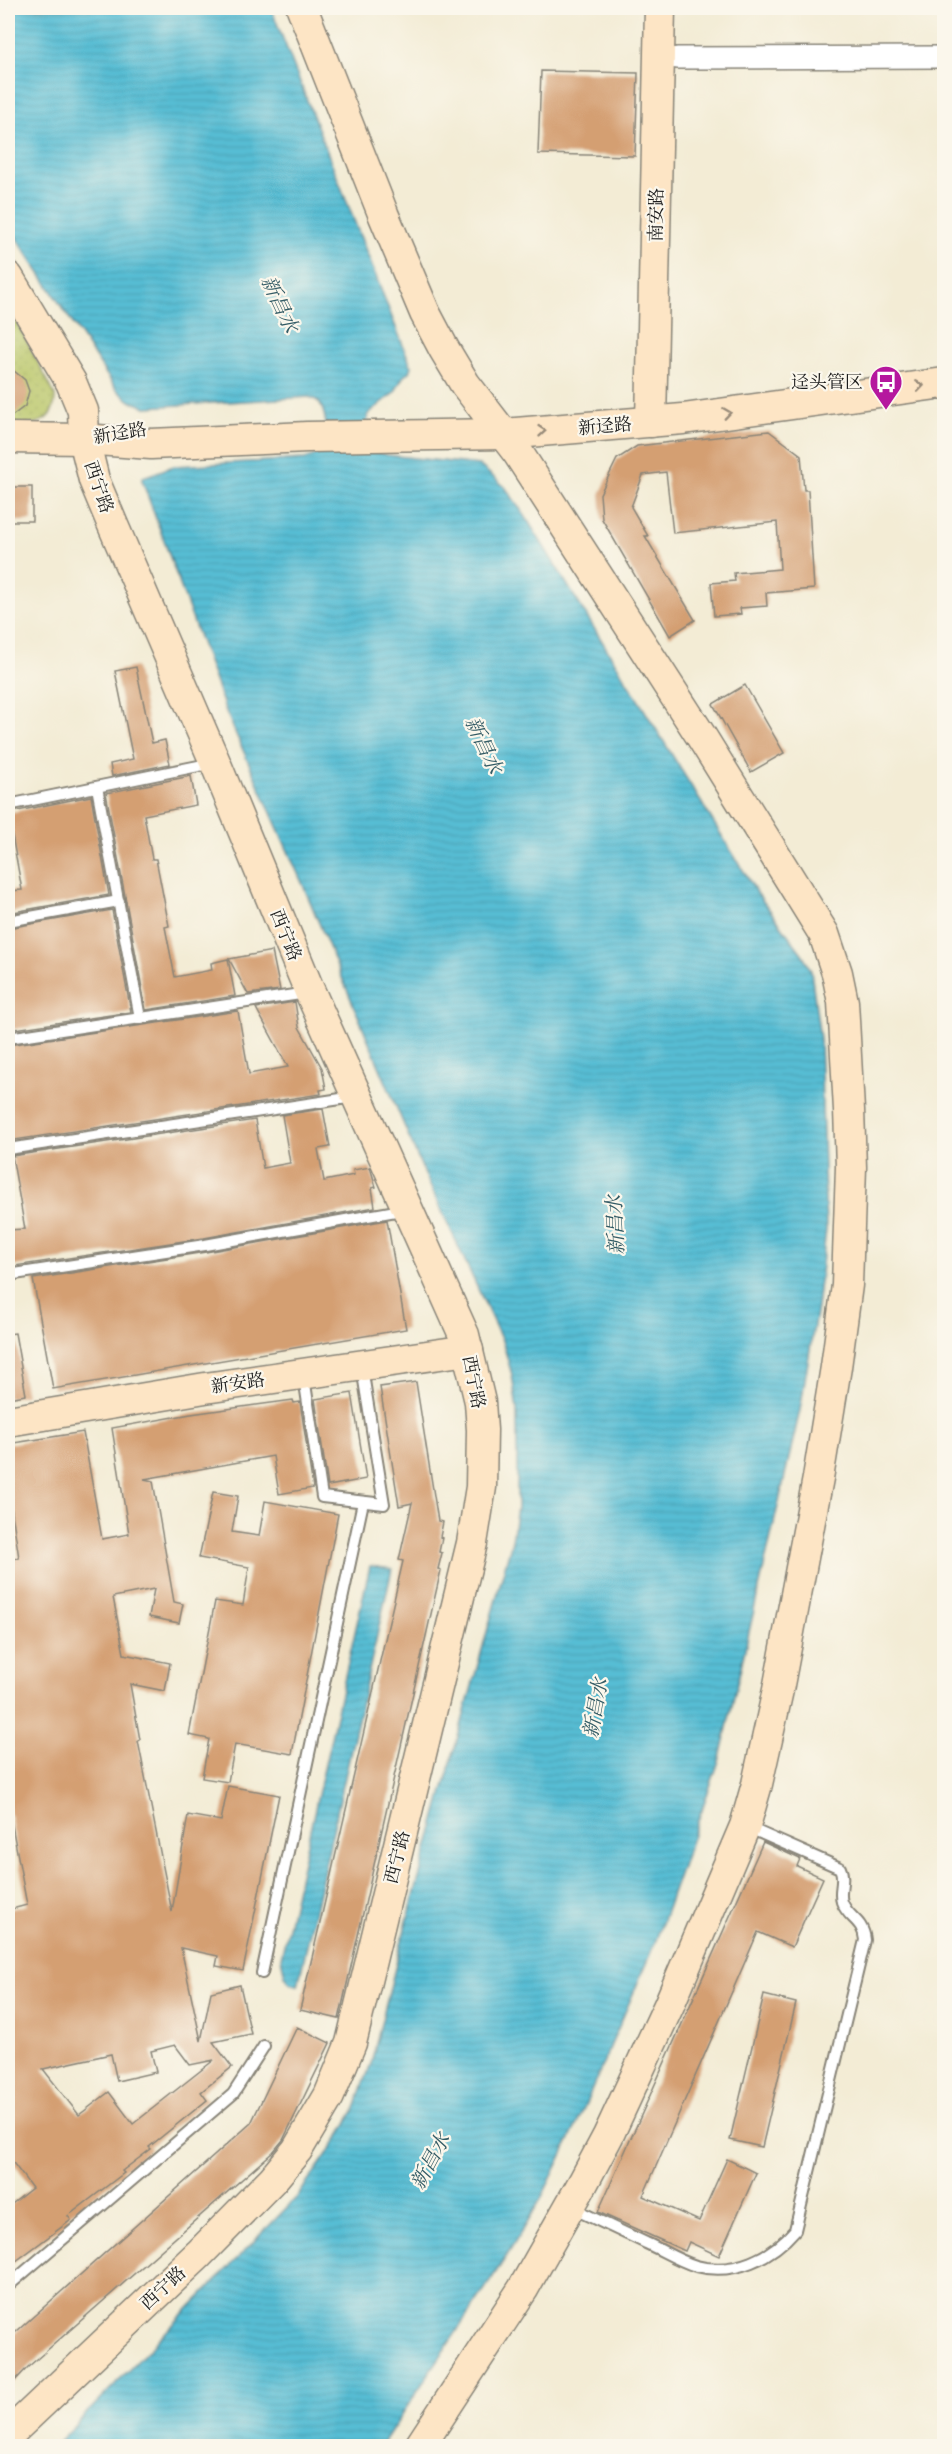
<svg xmlns="http://www.w3.org/2000/svg" width="952" height="2454" viewBox="0 0 952 2454" font-family="Vollkorn,'Noto Serif SC',serif">
<style>
.grass{fill:url(#grass-dots);stroke:#6a7142;stroke-width:1.5}
.water{fill:url(#water-rules);stroke:#3a6c78;stroke-width:1.5}
.building{fill:#d49f72;fill-rule:evenodd}
.lines{fill:none;stroke-linecap:round;stroke-linejoin:round}
.lane-casing{stroke:#888478;stroke-width:14}
.street-casing{stroke:#888478;stroke-width:24}
.secondary-casing{stroke:#888478;stroke-width:33}
.lane{stroke:#fff;stroke-width:10}
.street{stroke:#fff;stroke-width:21}
.secondary{stroke:#fde5c5;stroke-width:30}
.oneway{stroke:#988b79}
.labels{text-anchor:middle;stroke-width:4.5;stroke-linejoin:round;paint-order:stroke}
.street-label{font-size:18px;fill:#1c1c1c;stroke:#fbf7ec}
.poi-label{font-size:18px;fill:#1c1c1c;stroke:#fbf7ec;text-anchor:end}
.water-label{font-size:20px;font-style:italic;fill:#345c66;stroke:#fbf7ec}
</style>
<defs>
<pattern id="grass-dots" width="8" height="8" patternUnits="userSpaceOnUse" patternTransform="scale(1.5)"><rect width="8" height="8" fill="#b9c668"/><path d="M2 2h.1M6 6h.1" fill="none" stroke="#9eaa5a" stroke-width="1.8" stroke-linecap="round"/></pattern>
<pattern id="water-rules" width="6" height="5" patternUnits="userSpaceOnUse" patternTransform="scale(1.5)"><rect width="6" height="5" fill="#57bdd4"/><path d="M0 2.5h6" fill="none" stroke="#4ba2b5"/></pattern>
</defs>
<rect width="100%" height="100%" fill="#fbf7ec"/>
<filter id="ink" filterUnits="userSpaceOnUse"><feTurbulence type="fractalNoise" baseFrequency=".0167" numOctaves="2"/><feDisplacementMap in="SourceGraphic" scale="12" xChannelSelector="R" yChannelSelector="G"/><feConvolveMatrix kernelMatrix="1 2 1 2 8 2 1 2 1" color-interpolation-filters="sRGB"/></filter>
<filter id="wash" filterUnits="userSpaceOnUse"><feTurbulence type="fractalNoise" baseFrequency=".008" numOctaves="4" result="noise"/><feDisplacementMap in="SourceGraphic" scale="24" xChannelSelector="R" yChannelSelector="G"/><feGaussianBlur stdDeviation="1.35" result="paint"/><feColorMatrix in="noise" values="0 0 0 0 0 0 0 0 0 0 0 0 0 0 0 0 0 1.4 0 .05"/><feComposite in="paint" operator="in"/></filter>
<g filter="url(#wash)">
<rect width="100%" height="100%" fill="#f3ecd5"/>
<path class="grass" d="M 8,305 L 55,395 C 55,427 31,424 8,426 Z"/>
<g class="water">
<path d="M 8,8 L 271,8 L 411,366 L 409,372 L 403,377 L 394,393 L 368,414 L 366,434 L 371,450 L 387,455 L 479,465 L 505,487 L 525,516 L 757,893 L 803,955 L 811,971 L 820,1039 L 826,1230 L 817,1307 L 800,1410 L 720,1758 L 656,1940 L 578,2122 L 541,2199 L 508,2254 L 381,2446 L 55,2446 L 298,2196 L 339,2137 L 354,2111 L 371,2064 L 403,1936 L 512,1541 L 517,1507 L 517,1410 L 512,1375 L 503,1343 L 422,1168 L 303,885 L 227,714 L 142,480 L 143,477 L 174,466 L 305,459 L 326,451 C 329,443 326,414 321,406 C 319,400 314,399 309,397 L 146,407 L 130,401 L 116,389 L 8,225 Z"/>
<polygon points="370,1566 392,1569 298,1985 290,1983 285,1976 281,1958"/>
</g>
<g id="blocks">
<g class="building">
<polygon points="541,71 638,73 635,156 538,154"/>
<polygon points="8,366 25,380 29,391 25,406 8,419"/>
<polygon points="769,431 801,455 804,490 808,490 814,589 766,593 767,606 740,608 741,614 714,616 711,583 735,581 734,573 780,569 777,522 673,533 666,472 643,475 631,507 648,536 645,536 695,620 670,636 602,519 600,494 617,459 637,446"/>
<rect x="8" y="487" width="24" height="34"/>
<polygon points="136,667 152,743 165,740 170,764 112,776 110,764 133,759 115,671"/>
<polygon points="745,685 784,753 751,772 713,704"/>
<polygon points="191,776 196,805 144,815 152,859 156,859 169,926 165,927 175,977 212,970 211,963 228,959 235,996 146,1010 106,793"/>
<polygon points="91,796 109,895 8,913 8,891 22,890 8,813"/>
<polygon points="112,910 131,1012 8,1030 8,928"/>
<polygon points="272,951 280,990 248,994 229,959"/>
<polygon points="295,1002 299,1027 322,1068 326,1089 320,1090 321,1094 8,1141 8,1045 238,1011 249,1074 288,1067 256,1008"/>
<polygon points="323,1109 330,1147 318,1149 324,1181 354,1175 353,1170 370,1167 376,1187 372,1188 375,1207 204,1238 8,1267 8,1230 25,1229 12,1156 255,1120 263,1168 290,1163 282,1115"/>
<polygon points="387,1220 406,1329 53,1389 33,1279 206,1252"/>
<polygon points="15,1333 26,1395 8,1398 8,1334"/>
<polygon points="416,1382 438,1521 443,1522 440,1537 442,1538 439,1552 442,1553 438,1569 441,1570 339,2019 300,2010 403,1561 399,1560 412,1503 399,1506 380,1387"/>
<polygon points="352,1393 366,1479 328,1486 315,1399"/>
<path d="M 293,1400 L 294,1403 L 300,1402 L 313,1488 L 279,1494 L 273,1456 L 144,1479 L 153,1481 L 174,1602 L 183,1604 L 179,1623 L 149,1617 L 154,1589 L 113,1597 L 124,1654 L 170,1663 L 165,1691 L 130,1684 L 140,1740 L 138,1741 L 172,1912 L 188,1815 L 221,1821 L 228,1786 L 279,1795 L 243,1971 L 216,1966 L 218,1956 L 181,1948 L 201,2041 L 211,1992 L 240,1985 L 251,2034 L 213,2042 L 232,2067 L 201,2092 L 207,2100 L 149,2147 L 151,2149 L 122,2171 L 124,2173 L 68,2216 L 71,2220 L 8,2267 L 8,2207 L 32,2188 L 8,2156 L 8,1910 L 27,1905 L 8,1804 L 8,1559 L 19,1558 L 8,1486 L 8,1444 L 83,1432 L 102,1539 L 129,1534 L 112,1428 L 191,1414 ZM 175,2045 L 190,2065 L 214,2060 L 133,2124 L 109,2092 L 79,2115 L 43,2069 L 111,2054 L 117,2081 L 156,2072 L 151,2051 Z"/>
<polygon points="213,1492 238,1496 232,1532 259,1536 265,1501 338,1514 292,1754 235,1744 228,1782 202,1778 209,1739 189,1735 215,1601 243,1605 249,1567 199,1558"/>
<polygon points="763,1842 800,1859 797,1866 823,1878 792,1947 758,1932 643,2196 699,2221 727,2159 756,2173 719,2256 689,2242 685,2251 598,2212"/>
<polygon points="764,1995 796,2003 762,2147 730,2140"/>
<polygon points="297,2027 330,2043 283,2140 273,2152 28,2367 8,2388 8,2339 251,2123"/>
</g>
</g>
</g>
<g filter="url(#ink)">
<use href="#blocks" fill-opacity="0" stroke="#888478" stroke-width="1.5"/>
<g class="lines">
<g class="lane-casing">
<g id="lane">
<polyline points="97,787 140,1018"/>
<polyline points="8,805 213,763"/>
<polyline points="8,921 119,901"/>
<polyline points="8,1038 307,993"/>
<polyline points="8,1149 354,1097"/>
<polyline points="8,1275 205,1245 407,1209"/>
<polyline points="304,1377 322,1497 384,1504 362,1368"/>
<polyline points="262,1973 363,1502"/>
<path d="M 570,2207 C 595,2219 621,2231 646,2243 C 662,2250 679,2261 696,2266 C 734,2276 771,2258 795,2230 L 865,1940 C 863,1919 848,1919 842,1902 C 838,1890 846,1880 840,1868 L 747,1827"/>
<polyline points="8,2286 233,2094 264,2046"/>
</g>
</g>
<g class="street-casing">
<polyline id="street" points="677,58 944,57"/>
</g>
<g class="secondary-casing">
<g id="secondary">
<polyline points="302,8 384,216 425,313 444,349 465,384 518,453 701,736 824,934 837,973 843,1002 849,1110 851,1167 847,1285 836,1367 818,1478 778,1690 757,1784 745,1826 669,2005 608,2136 583,2183 523,2289 420,2446"/>
<polyline points="8,277 71,382 83,411 84,439 94,480 112,523 215,762 310,992 464,1335 480,1402 482,1430 481,1487 472,1543 351,2043 329,2096 297,2150 273,2179 199,2254 8,2435"/>
<polyline points="651,422 660,8"/>
<polyline points="8,438 84,439 151,444 307,437 504,434 683,419 944,383"/>
<polyline points="8,1421 205,1388 468,1350"/>
</g>
</g>
<use href="#lane" class="lane"/>
<use href="#street" class="street"/>
<use href="#secondary" class="secondary"/>
</g>
<defs><path id="oneway-chevron" d="M-2-3.5L2.5 0L-2 3.5" fill="none" stroke-width="1.6" stroke-linecap="round" stroke-linejoin="round" transform="scale(1.5)"/></defs>
<g class="oneway">
<use href="#oneway-chevron" transform="translate(920 386) rotate(-8)"/>
<use href="#oneway-chevron" transform="translate(727 413) rotate(-8)"/>
<use href="#oneway-chevron" transform="translate(542 431) rotate(-5)"/>
</g>
</g>
<defs>
<g id="bus-pin" transform="scale(1.725)"><path d="M0 17L-7.5 6A9.5 9.5 0 1 1 7.5 6Z" fill="#b5179e" stroke="#fbf7ec"/><path d="M-5-6H5V4H4V6H2V4H-2V6H-4V4H-5ZM-3.5-4V0h7V-4ZM-3.5 1.2v1.5H-2V1.2ZM2 1.2v1.5H3.5V1.2Z" fill="#fff"/></g>
</defs>
<g fill-rule="evenodd">
<use href="#bus-pin" x="886" y="382"/>
</g>
<g class="labels">
<g class="street-label">
<text transform="translate(656 215) rotate(-89)" y="6">南安路</text>
<text transform="translate(605 426) rotate(-5)" y="6">新迳路</text>
<text transform="translate(120 433) rotate(-9)" y="6">新迳路</text>
<text transform="translate(99 487) rotate(71)" y="6">西宁路</text>
<text transform="translate(286 935) rotate(68)" y="6">西宁路</text>
<text transform="translate(474 1382) rotate(79)" y="6">西宁路</text>
<text transform="translate(238 1383) rotate(-8)" y="6">新安路</text>
<text transform="translate(397 1857) rotate(-76)" y="6">西宁路</text>
<text transform="translate(163 2288) rotate(-43)" y="6">西宁路</text>
</g>
<g class="poi-label">
<text x="863" y="388">迳头管区</text>
</g>
<g class="water-label">
<text transform="translate(280 304) rotate(65)" y="7">新昌水</text>
<text transform="translate(484 745) rotate(65)" y="7">新昌水</text>
<text transform="translate(615 1225) rotate(-93)" y="7">新昌水</text>
<text transform="translate(595 1708) rotate(-80)" y="7">新昌水</text>
<text transform="translate(430 2161) rotate(-62)" y="7">新昌水</text>
</g>
</g>
<rect width="952" height="2454" fill="none" stroke="#fbf7ec" stroke-width="30"/>
</svg>
